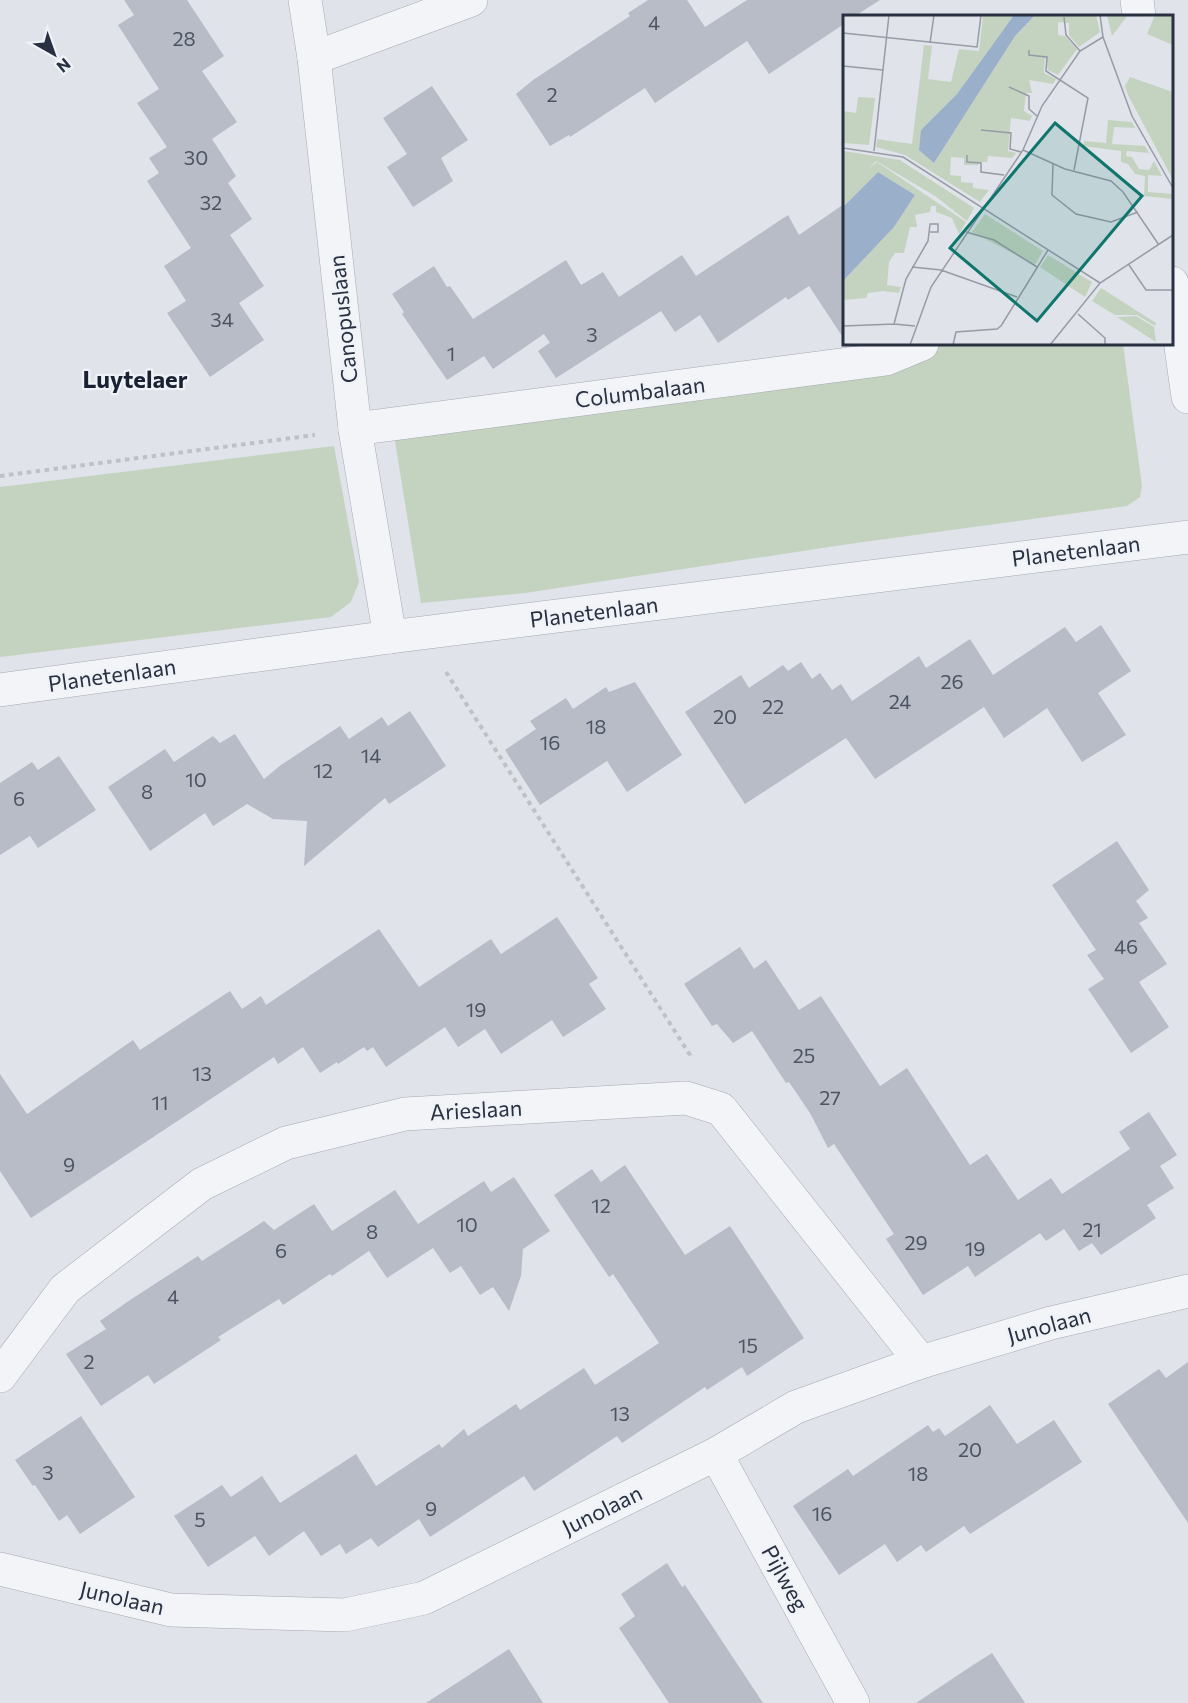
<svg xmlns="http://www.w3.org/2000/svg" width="1188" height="1703" viewBox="0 0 1188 1703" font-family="Commissioner,sans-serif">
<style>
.green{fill:#c4d3c0}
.building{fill:#b7bcc6}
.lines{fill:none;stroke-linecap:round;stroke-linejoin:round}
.street-casing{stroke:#a5aab3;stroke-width:34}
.path{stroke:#bdc1c8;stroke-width:4;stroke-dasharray:4.5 4.5;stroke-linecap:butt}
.street{stroke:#f2f4f7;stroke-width:33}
.labels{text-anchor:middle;stroke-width:4.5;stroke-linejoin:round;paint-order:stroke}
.number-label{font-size:20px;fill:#4c5362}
.street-label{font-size:22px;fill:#283041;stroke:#eff2f7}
.neighbourhood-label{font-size:24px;font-weight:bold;fill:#1a2132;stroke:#eff2f7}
.inset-road{fill:none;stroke:#969ba6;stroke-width:1.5}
.view{fill:#0f766e;fill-opacity:0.15;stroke:#0f766e;stroke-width:3}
.inset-edge{fill:none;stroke:#283041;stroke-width:3}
</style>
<rect width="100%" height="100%" fill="#e0e3e9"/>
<g class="green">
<polygon points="925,344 1123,344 1142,486 1140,497 1127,506 849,544 525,593 421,603 394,435"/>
<polygon points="334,446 359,582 351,602 331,617 0,657 0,487"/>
</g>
<g class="building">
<polygon points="124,0 187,0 224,56 202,71 237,122 212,139 236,176 228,183 252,219 230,235 264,286 239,303 264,340 210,377 167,313 186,301 164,266 191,248 147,181 159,173 149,158 167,147 137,103 159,89 118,25 134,15"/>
<polygon points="648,0 687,0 705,27 747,0 880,0 855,16 844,16 844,24 769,74 747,41 655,103 645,88 570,137 569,135 550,146 516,94 533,80 630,16 628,13"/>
<polygon points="432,86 468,140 441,158 453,181 413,207 387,167 407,154 383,118"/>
<polygon points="844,204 844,339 809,286 788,300 786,297 718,343 700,315 675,332 661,311 556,378 538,351 555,339 550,343 544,334 493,369 484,356 447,380 402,314 404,312 392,294 434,266 447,287 450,286 473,319 566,260 581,285 603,272 619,297 682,255 696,276 788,215 799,235"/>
<polygon points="1101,625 1131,671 1098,693 1126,735 1082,762 1047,708 1004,738 984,707 875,779 846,738 745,804 685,712 741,675 749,688 783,665 788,671 801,662 812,679 820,673 832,690 841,684 852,701 919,656 926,668 970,639 993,675 1065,627 1076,642"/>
<polygon points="635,682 682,755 627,792 607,761 540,805 505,750 536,729 530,721 566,698 573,709 606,687 609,692"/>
<polygon points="410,711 446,766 389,804 385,798 304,866 307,821 273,819 247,804 213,826 205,813 150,851 108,787 165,749 174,762 213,736 220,743 235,734 264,779 281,765 340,726 349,739 382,717 388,726"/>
<polygon points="59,756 96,810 38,848 30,836 0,855 0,783 32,762 38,770"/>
<polygon points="1117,841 1149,890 1136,901 1148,918 1139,923 1167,964 1139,982 1169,1027 1131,1053 1088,989 1104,979 1087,955 1096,950 1052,885"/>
<polygon points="557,917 598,978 589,984 606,1009 563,1037 552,1020 501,1054 485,1029 458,1047 445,1027 386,1067 373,1047 367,1051 364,1047 338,1064 337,1062 320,1073 303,1047 278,1064 274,1057 31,1218 0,1171 0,1074 27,1114 133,1040 140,1050 230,991 242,1009 261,996 266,1005 379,929 419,987 491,939 501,954"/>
<polygon points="740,947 754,969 766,960 799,1010 821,996 880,1086 907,1068 970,1165 987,1154 1018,1200 1051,1178 1062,1194 1130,1149 1119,1132 1149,1112 1177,1155 1160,1166 1174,1188 1147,1205 1156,1218 1101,1255 1092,1243 1079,1251 1064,1229 1046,1241 1040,1233 975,1277 968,1266 923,1295 886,1239 894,1234 834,1144 828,1148 810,1113 789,1082 786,1083 752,1031 733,1043 717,1024 712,1026 684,984"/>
<polygon points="625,1165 685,1255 730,1226 804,1338 747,1376 742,1367 707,1390 705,1387 622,1443 617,1436 534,1491 524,1476 430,1537 419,1519 378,1547 371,1538 346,1554 340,1544 321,1556 304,1531 269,1556 255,1536 208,1567 174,1516 222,1485 231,1497 262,1476 280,1503 356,1454 376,1486 439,1444 442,1448 464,1429 468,1436 516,1404 520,1410 584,1368 595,1385 659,1343 613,1274 609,1277 554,1195 592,1169 601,1182"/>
<polygon points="514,1177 550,1231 523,1249 521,1276 509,1311 493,1287 480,1295 461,1266 450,1273 433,1248 387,1278 369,1251 332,1276 330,1274 283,1305 279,1299 218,1337 221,1340 154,1384 148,1375 101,1406 66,1354 106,1329 100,1321 130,1300 198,1256 202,1261 264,1221 274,1230 314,1204 332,1231 395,1190 418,1224 484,1181 491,1192"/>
<polygon points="1188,1362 1188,1523 1108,1404 1159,1369 1166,1378"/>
<polygon points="990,1405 1017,1444 1054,1420 1082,1462 970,1534 964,1526 926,1552 921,1545 897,1562 885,1544 839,1575 793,1506 848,1469 853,1476 928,1425 933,1432 939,1428 945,1436"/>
<polygon points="81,1416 135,1497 80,1534 67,1515 59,1521 35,1485 33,1486 15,1460"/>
<polygon points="667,1563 682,1587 685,1585 763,1703 669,1703 619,1628 635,1616 621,1594"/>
<polygon points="509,1649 543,1703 426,1703"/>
<polygon points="992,1653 1025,1703 916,1703 973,1665"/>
</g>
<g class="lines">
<g class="street-casing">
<g id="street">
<polyline points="305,0 314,58 355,429 390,637"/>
<polyline points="1137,0 1139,16"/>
<polyline points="314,58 471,0"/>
<polyline points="1172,283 1188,397"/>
<polyline points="355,429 886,359 922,344"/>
<polyline points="0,690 390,637 1188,537"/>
<polyline points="0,1376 65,1289 202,1184 286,1143 405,1114 686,1098 721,1109 921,1362"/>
<polyline points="716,1454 853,1703"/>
<polyline points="0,1569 171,1610 345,1615 424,1598 716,1454 796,1407 921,1362 1051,1323 1188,1291"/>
</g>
</g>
<g class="path">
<polyline points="0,476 315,435"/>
<polyline points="446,672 690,1055 690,1058"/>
</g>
<use href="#street" class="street"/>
</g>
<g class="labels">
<g class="number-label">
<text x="654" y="30">4</text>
<text x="184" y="46">28</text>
<text x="552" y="102">2</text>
<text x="196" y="165">30</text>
<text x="211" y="210">32</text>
<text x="222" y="327">34</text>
<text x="592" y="342">3</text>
<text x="451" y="361">1</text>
<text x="952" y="689">26</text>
<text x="900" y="709">24</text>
<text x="773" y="714">22</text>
<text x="725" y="724">20</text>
<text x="596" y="734">18</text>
<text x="550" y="750">16</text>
<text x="371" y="763">14</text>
<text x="323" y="778">12</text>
<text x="196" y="787">10</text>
<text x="147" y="799">8</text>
<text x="19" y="806">6</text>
<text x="1126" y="954">46</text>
<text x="476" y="1017">19</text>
<text x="804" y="1063">25</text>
<text x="202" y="1081">13</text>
<text x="830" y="1105">27</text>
<text x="160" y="1110">11</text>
<text x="69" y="1172">9</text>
<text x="601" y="1213">12</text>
<text x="467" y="1232">10</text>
<text x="1092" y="1237">21</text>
<text x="372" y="1239">8</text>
<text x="916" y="1250">29</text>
<text x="975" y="1256">19</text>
<text x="281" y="1258">6</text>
<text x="173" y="1304">4</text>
<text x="748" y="1353">15</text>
<text x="89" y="1369">2</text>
<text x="620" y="1421">13</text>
<text x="970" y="1457">20</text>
<text x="48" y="1480">3</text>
<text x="918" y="1481">18</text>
<text x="431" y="1516">9</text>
<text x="822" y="1521">16</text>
<text x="200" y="1527">5</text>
</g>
<g class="street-label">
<text transform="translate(343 319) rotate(-96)" y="8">Canopuslaan</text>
<text transform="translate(640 392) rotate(-7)" y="8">Columbalaan</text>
<text transform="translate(1076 551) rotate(-7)" y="8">Planetenlaan</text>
<text transform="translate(594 612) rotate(-7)" y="8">Planetenlaan</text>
<text transform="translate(112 675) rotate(-8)" y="8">Planetenlaan</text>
<text transform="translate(476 1110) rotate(-3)" y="8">Arieslaan</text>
<text transform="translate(1049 1325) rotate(-15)" y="8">Junolaan</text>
<text transform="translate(602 1510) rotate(-26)" y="8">Junolaan</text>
<text transform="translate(785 1578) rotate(61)" y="8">Pijlweg</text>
<text transform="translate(122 1598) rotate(13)" y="8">Junolaan</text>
</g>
<g class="neighbourhood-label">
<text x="135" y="388">Luytelaer</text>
</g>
</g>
<g transform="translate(843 15)">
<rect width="330" height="330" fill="#e0e3e9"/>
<path d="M 140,0 L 171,0 L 114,79 L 78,115 L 91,148 L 172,21 L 192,0 L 253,0 L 257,17 L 236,32 L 226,20 L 226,8 L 215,7 L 215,20 L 222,21 L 234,34 L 215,60 L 205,55 L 202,41 L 201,58 L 213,64 L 210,69 L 186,65 L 189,78 L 183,78 L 181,96 L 189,101 L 187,106 L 168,103 L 165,136 L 173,138 L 169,143 L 145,141 L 144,147 L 135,147 L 135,150 L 121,150 L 121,143 L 108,142 L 107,160 L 118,161 L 118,167 L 130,168 L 130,173 L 146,175 L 137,187 L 62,140 L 33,132 L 34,124 L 69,129 L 81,30 L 89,31 L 85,64 L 108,67 L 116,34 L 136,36 ZM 264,0 L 285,0 L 269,21 ZM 312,0 L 330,0 L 330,30 L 304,19 ZM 287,62 L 330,77 L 330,165 L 285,80 L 282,71 ZM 15,82 L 32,83 L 26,130 L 0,128 L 0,96 L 13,98 ZM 265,105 L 289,107 L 292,113 L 271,112 L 269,129 L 302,131 L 306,138 L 284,136 L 283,141 L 289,142 L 296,154 L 306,155 L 311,146 L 319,161 L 305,160 L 305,177 L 330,179 L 330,184 L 301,181 L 302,161 L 292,159 L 285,149 L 278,147 L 278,136 L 240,131 L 241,126 L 263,128 ZM 0,136 L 57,145 L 131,193 L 124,206 L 92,181 L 33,146 L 24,155 L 34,147 L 123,207 L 116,219 L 109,203 L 93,197 L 93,191 L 88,191 L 87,197 L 72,200 L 74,212 L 67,212 L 61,238 L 52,238 L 46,247 L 44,270 L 58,272 L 56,278 L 40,276 L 25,278 L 23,283 L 0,285 L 0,266 L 51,212 L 72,180 L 35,157 L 0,192 ZM 142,199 L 200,236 L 192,250 L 129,217 ZM 205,240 L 249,267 L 242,282 L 197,252 ZM 258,273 L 313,308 L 312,311 L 294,300 L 272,300 L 249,286 ZM 293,301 L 311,312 L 313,327 L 274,302 Z" fill="#c4d3c0"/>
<path d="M 171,0 L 192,0 L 172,21 L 91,148 L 76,135 L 78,115 L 114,79 ZM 35,157 L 72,180 L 51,212 L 0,266 L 0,192 Z" fill="#99afca"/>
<path class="inset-road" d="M 257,0 L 260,22 L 289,101 L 330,173M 221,2 L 223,20 L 237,36M 0,18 L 134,32 L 138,0M 87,28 L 91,0M 186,35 L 186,40 L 204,42 L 203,56 L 245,83 L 231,155M 0,51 L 40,55M 166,72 L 186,81 L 186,94 L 194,101M 138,115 L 168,118 L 167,134 L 178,137M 0,133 L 60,142 L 257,268M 180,135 L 222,154 L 268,166 L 280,177 L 316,230M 31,136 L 46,0M 124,140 L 124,147 L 138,148 L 138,157 L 161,160M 210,149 L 209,180 L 233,199 L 268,207 L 295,197M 123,217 L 151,225 L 194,252M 286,250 L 303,275 L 330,275M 69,252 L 98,255 L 174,282M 235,299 L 262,323 L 262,330M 51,309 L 72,311M 0,311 L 51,309 L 63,264 L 85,226 L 87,209 L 95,209 L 95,217 L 87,217M 67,330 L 88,272 L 180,135 L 199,91 L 237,36 L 260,22M 110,330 L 113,317 L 154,314 L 158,311 L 205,235M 207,330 L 257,268 L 330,220"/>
<path class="view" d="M 212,108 L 299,181 L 194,306 L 107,233 Z"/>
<rect width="330" height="330" class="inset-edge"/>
</g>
<g transform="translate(54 54) rotate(140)" stroke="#eff2f7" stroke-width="4.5" paint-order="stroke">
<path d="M0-4.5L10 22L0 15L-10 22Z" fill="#283041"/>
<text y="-9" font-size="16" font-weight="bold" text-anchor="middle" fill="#283041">N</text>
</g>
</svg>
